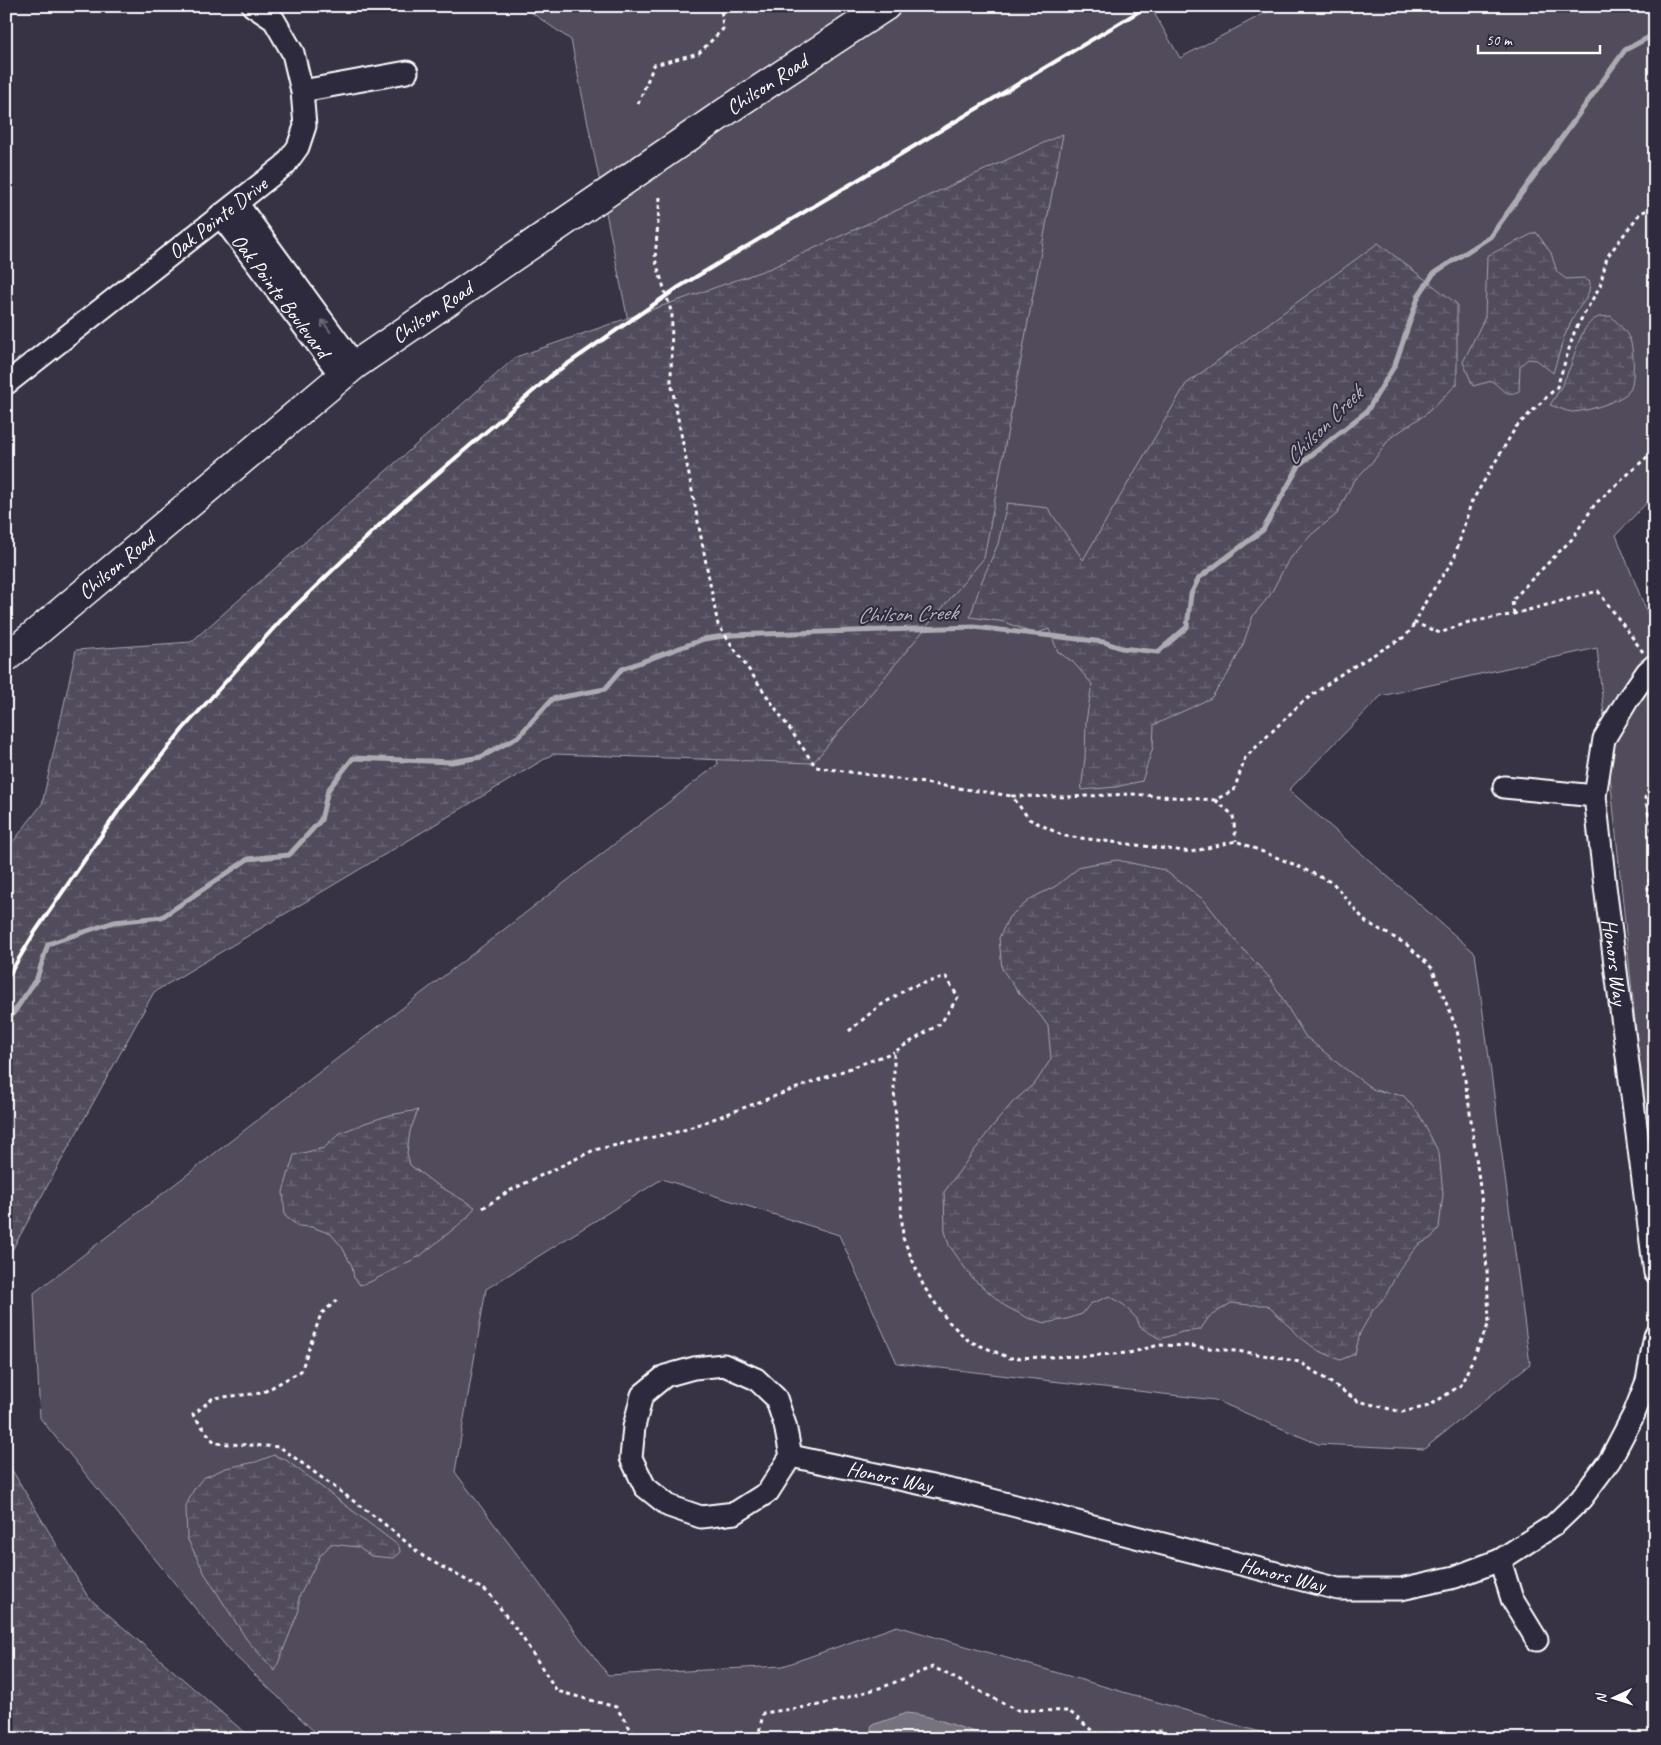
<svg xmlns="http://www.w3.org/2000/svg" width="1661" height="1745" viewBox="0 0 1661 1745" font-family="Caveat,sans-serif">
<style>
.grass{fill:#514c5c;stroke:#a8a6ae}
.wetland{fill:url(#wetland-marsh);stroke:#a8a6ae}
.water{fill:#76737f;stroke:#adabb2}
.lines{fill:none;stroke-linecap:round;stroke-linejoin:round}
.stream{stroke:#adabb2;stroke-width:5}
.minor-casing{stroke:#fff;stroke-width:25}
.major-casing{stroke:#fff;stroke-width:31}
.path{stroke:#fff;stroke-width:3;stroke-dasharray:4 4;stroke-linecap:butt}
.minor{stroke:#2f2a3d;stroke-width:21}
.major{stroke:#2f2a3d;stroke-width:28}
.rail{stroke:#fff;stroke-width:4}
.oneway{stroke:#6d6a77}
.labels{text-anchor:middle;stroke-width:4;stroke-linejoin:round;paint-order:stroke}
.street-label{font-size:21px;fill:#fff;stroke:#2f2a3d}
.water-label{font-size:22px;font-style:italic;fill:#b4b2b9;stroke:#2f2a3d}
</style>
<defs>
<pattern id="wetland-marsh" width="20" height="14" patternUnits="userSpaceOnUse" patternTransform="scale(1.25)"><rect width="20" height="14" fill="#514c5c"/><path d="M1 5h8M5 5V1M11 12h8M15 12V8" fill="none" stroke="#6b6774"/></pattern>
</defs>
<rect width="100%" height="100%" fill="#373345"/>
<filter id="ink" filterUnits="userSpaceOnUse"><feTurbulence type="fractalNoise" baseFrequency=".02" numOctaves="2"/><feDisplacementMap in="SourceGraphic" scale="10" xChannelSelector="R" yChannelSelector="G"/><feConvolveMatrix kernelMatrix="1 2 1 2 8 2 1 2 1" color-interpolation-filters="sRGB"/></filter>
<g filter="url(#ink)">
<polygon class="grass" points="522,6 1150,6 1180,58 1278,6 1655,6 1655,494 1616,535 1648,615 1655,614 1655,1217 1597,648 1381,696 1289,790 1475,953 1530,1364 1424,1449 1318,1444 1215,1400 897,1363 839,1235 662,1179 486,1289 455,1472 608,1675 783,1666 897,1626 1284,1739 322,1739 230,1651 40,1418 34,1293 718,764 571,40"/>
<g class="wetland">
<polygon points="1063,134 984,558 813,763 553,754 154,992 6,1261 6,851 42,804 76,650 191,642 516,357 771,268"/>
<path d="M 1536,232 L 1551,253 L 1557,272 L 1566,279 L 1584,278 L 1590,282 L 1589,291 L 1585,300 L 1576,312 L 1564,337 L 1553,373 L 1537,360 L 1528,359 L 1520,366 L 1519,391 C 1507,398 1501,388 1492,381 L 1473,386 L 1463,362 L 1485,317 L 1487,256 Z"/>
<polygon points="1378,243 1457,304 1457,384 1426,414 1390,438 1374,460 1353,482 1337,514 1312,534 1288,561 1270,595 1253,616 1242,647 1228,674 1211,698 1154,725 1153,747 1142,781 1116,787 1081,790 1085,758 1086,722 1092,684 1073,662 1058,652 1049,629 1034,634 1005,622 970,617 981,583 998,544 1007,503 1048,508 1083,560 1186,384"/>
<path d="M 1611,316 C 1618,324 1626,330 1630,340 C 1634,349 1635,382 1630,390 C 1623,401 1585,412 1572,412 C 1565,411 1557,407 1550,405 C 1558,393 1565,381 1570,367 C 1576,352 1581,323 1599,317 C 1602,316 1607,317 1611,316 Z"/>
<polygon points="1117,860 1164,870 1204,900 1240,946 1270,978 1305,1036 1340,1065 1374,1090 1404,1096 1419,1114 1439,1153 1443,1194 1439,1228 1431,1238 1418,1245 1400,1268 1385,1297 1373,1310 1360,1333 1355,1354 1340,1360 1317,1350 1300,1337 1267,1305 1249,1305 1231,1303 1209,1317 1200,1330 1182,1332 1160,1339 1140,1327 1137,1319 1124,1305 1110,1296 1090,1304 1082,1314 1067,1319 1046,1323 1028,1318 1005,1306 972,1278 949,1245 945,1231 944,1192 991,1128 1013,1102 1036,1082 1051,1059 1048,1026 1037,1011 1019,993 1002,969 999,938 1009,917 1032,898 1056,886 1081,866"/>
<polygon points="418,1110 410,1131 407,1153 410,1165 434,1183 475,1207 467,1218 420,1256 370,1282 360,1285 354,1278 352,1266 342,1247 331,1234 312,1227 298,1226 285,1216 283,1192 294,1155 324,1148 340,1133 365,1123 390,1115"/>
<polygon points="274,1455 286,1460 399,1546 400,1552 393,1558 371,1556 358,1547 331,1544 320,1556 299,1597 299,1610 275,1671 247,1640 205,1574 187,1538 186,1506 194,1489 203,1478 226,1468 256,1462"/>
<polygon points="6,1460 88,1597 252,1739 6,1739"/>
</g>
<path class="water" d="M 906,1713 C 932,1715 953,1726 978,1733 C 986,1736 994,1736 1001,1739 L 871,1739 L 870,1733 L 872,1725 L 893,1718 Z"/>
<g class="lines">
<polyline class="stream" points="6,1024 37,978 48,944 114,922 162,917 248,859 289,855 321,820 328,790 353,758 452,762 481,757 518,737 552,699 605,689 622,669 704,639 731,635 974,627 1104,642 1121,648 1158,652 1187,627 1191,594 1199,578 1263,530 1300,464 1367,411 1395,365 1419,295 1434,273 1490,237 1625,50 1655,34"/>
<g class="minor-casing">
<g id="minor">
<polyline points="302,91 407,72"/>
<polyline points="237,203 355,365"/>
<path id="s1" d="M 220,215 L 342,377"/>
<path id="s2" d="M 6,384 L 285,165 L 298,147 L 305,126 L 302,91 L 293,53 L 274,20 L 253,6"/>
<path id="s3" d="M 1655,665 L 1647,672 L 1628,699 L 1604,739 L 1595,796 L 1605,886 L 1655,1273"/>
<polyline points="1504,787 1595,796"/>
<polygon points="724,1365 756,1379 776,1398 785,1425 791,1456 768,1492 735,1513 701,1517 669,1506 645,1487 631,1458 634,1427 642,1395 665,1376 694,1368"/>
<path id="s4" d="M 791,1456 L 965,1493 L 1338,1589 L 1401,1589 L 1455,1577 L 1500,1560 L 1554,1525 L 1581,1499 L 1610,1460 L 1634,1414 L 1647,1381 L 1655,1336"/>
<polyline points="1500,1560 1512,1599 1537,1640"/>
</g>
</g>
<g class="major-casing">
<g id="major">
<path id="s5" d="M 6,658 L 355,365 L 740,102 L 886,6"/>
</g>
</g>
<g class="path">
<polyline points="638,104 654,65 699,53 723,29 721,6"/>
<polyline points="660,197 655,259 672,314 671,382 718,625 816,767 1012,796"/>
<polyline points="1514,614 1512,601 1529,582 1572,539 1595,504 1647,457 1655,453"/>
<polyline points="1643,652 1598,591 1510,615 1469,622 1440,633 1415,623 1428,597 1454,559 1471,503 1516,427 1557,387 1575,330 1600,286 1607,257 1641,212 1655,209"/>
<polyline points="1655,774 1645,798 1655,843"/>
<polyline points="1215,800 1233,815 1236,841"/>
<polyline points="1655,847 1648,887 1655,949"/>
<polyline points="849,1031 878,1007 910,987 946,977 958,997 941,1023 894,1052 894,1088 903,1238 924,1287 947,1320 969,1341 1010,1358 1084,1356 1129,1353 1159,1345 1191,1346 1252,1353 1300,1362 1358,1401 1402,1412 1429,1406 1461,1385 1489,1323 1487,1270 1481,1195 1469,1105 1457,1030 1432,968 1406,944 1366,922 1333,883 1293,864 1236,841 1191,852 1064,836 1029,819 1012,796 1067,797 1131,794 1215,800 1234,790 1245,758 1300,704 1344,672 1406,636 1415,623"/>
<polyline points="483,1208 509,1191 594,1150 681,1131 894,1052"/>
<polyline points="337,1300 321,1314 301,1371 262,1393 213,1398 193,1415 215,1443 280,1447 382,1522 424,1557 488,1592 522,1637 557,1691 616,1707 637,1739"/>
<polyline points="758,1739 763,1713 820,1705 883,1687 933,1667 1016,1710 1069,1711 1097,1735 1161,1731 1174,1739"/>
</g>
<use href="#minor" class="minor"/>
<use href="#major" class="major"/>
<polyline class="rail" points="6,980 35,932 121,807 183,729 281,620 394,511 553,374 679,287 1148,6"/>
</g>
<defs><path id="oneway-shaft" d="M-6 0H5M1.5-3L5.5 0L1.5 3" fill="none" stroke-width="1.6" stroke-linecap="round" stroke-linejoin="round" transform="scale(1.25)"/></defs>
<use class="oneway" href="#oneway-shaft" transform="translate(326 326) rotate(-126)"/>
</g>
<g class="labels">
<g class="street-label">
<text dy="7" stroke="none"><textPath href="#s5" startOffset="954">Chilson Road</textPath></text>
<text dy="7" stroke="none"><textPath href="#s2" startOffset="269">Oak Pointe Drive</textPath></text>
<text dy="7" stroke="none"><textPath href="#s1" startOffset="101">Oak Pointe Boulevard</textPath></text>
<text dy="7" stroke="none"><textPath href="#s5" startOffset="549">Chilson Road</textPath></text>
<text dy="7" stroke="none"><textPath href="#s5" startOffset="144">Chilson Road</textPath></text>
<text dy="7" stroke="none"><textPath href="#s3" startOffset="315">Honors Way</textPath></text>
<text dy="7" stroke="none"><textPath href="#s4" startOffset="101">Honors Way</textPath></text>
<text dy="7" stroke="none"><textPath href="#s4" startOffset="506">Honors Way</textPath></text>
</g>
<g class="water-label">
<text transform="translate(1323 425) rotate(-45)" y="8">Chilson Creek</text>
<text transform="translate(907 613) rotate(-2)" y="8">Chilson Creek</text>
</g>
</g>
<rect width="1661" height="1745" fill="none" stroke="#2f2a3d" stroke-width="25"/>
<rect x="12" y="12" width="1636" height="1720" fill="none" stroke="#fff" stroke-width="2" filter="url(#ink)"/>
<g transform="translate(1614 1698) rotate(266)" stroke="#2f2a3d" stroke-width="4" paint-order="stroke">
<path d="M0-4L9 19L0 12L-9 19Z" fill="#ffffff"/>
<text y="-8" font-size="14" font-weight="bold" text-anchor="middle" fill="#ffffff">N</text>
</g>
<path d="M1478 45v8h122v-8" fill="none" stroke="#ffffff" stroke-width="2.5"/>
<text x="1486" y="45" font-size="15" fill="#ffffff" stroke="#2f2a3d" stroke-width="4" paint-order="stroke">50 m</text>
</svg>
